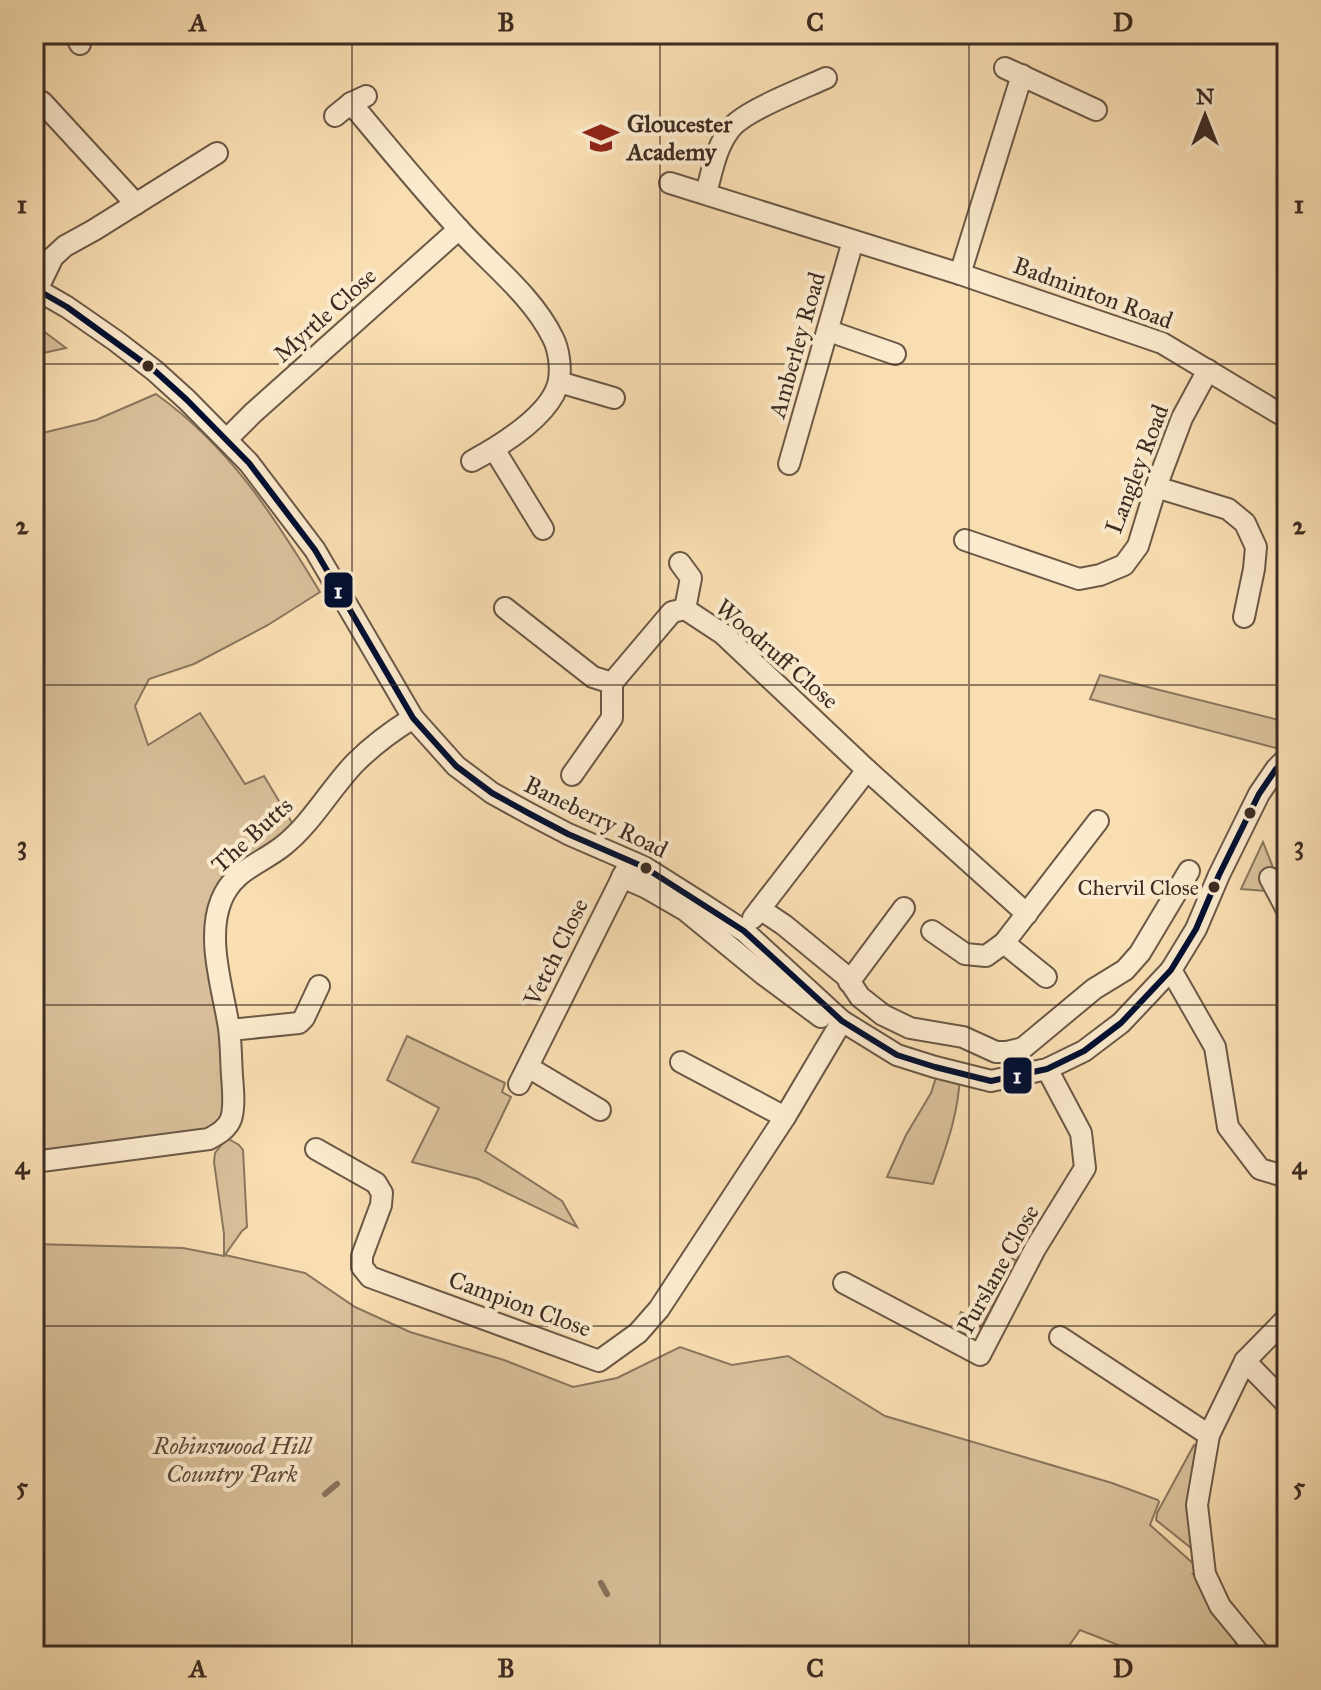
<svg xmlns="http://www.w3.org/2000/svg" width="1321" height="1690" viewBox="0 0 1321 1690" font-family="'IM FELL Great Primer',serif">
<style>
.green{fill:#d9c09a;stroke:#8a765e;stroke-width:2}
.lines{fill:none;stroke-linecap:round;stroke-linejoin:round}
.stream{stroke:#87725b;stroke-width:6}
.street-casing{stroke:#6b5846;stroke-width:24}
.street{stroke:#fbeacd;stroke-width:20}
.bus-1-casing{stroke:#fbeacd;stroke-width:12}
.bus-1{stroke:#000e31;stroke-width:6}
.grid{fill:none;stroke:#3c2b22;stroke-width:2;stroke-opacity:0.55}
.bus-dot{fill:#3c2b22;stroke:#fbeacd;stroke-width:3}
.labels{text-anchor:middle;stroke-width:8;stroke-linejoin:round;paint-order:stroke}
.bus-label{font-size:22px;fill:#3c2b22;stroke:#fbeacd;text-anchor:end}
.poi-label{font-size:24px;font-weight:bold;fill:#3c2b22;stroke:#fbeacd;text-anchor:start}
.street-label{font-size:24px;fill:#3c2b22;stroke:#fbeacd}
.park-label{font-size:24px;font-style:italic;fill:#5b493a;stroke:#fbeacd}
.line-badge{stroke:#fbeacd;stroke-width:3}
.badge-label{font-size:22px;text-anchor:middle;font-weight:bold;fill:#fff}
.neatline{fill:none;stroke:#3c2b22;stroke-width:3}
.grid-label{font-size:26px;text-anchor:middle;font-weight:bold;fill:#3c2b22}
</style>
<rect width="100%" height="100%" fill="#f9deb2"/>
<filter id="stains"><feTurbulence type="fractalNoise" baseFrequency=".0025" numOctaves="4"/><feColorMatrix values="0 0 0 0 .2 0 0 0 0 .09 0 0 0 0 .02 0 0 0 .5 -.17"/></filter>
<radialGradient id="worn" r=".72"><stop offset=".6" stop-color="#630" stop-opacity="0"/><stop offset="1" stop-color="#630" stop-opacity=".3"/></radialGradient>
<g class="green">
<polygon points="34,324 66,348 34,355"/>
<path d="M 156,394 C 230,447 274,516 320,592 L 268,625 L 194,664 L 149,679 L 135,706 L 148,745 L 200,713 L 245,784 L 264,776 L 297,831 L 220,903 L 233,1086 L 223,1130 L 34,1162 L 34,435 L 96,420 Z"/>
<polygon points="1100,675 1287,722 1287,751 1090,699"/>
<polygon points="1263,842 1274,870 1261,878 1266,891 1241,889"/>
<polygon points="407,1036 505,1083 502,1092 511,1097 485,1151 562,1201 577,1227 478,1179 412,1162 439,1108 387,1080"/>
<path d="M 939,1068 L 960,1074 C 959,1113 946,1147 933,1184 L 887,1177 L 906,1135 L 931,1093 Z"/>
<polygon points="227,1138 239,1145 243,1150 247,1227 242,1231 225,1255 305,1273 355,1307 410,1332 504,1360 573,1387 617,1378 680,1347 732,1365 788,1356 885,1416 1112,1483 1158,1500 1159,1502 1150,1525 1205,1574 1193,1574 1220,1606 1241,1656 1146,1656 1080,1630 1062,1656 34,1656 34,1244 183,1248 224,1256 224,1234 214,1162 215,1153"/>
<path d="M 1006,1255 L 1017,1261 L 983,1324 C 974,1335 963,1335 951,1330 L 961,1312 L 973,1318 Z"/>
<polygon points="1194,1445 1198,1449 1196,1552 1156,1520 1157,1513"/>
</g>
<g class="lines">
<g class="stream">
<polyline points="325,1494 337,1484"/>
<polyline points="601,1583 607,1594"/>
</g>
<g class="street-casing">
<g id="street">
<polyline points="75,34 80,44"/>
<polyline points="1005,68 1096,110"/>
<polyline points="42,102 136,204"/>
<path d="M 351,103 C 386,145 421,188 458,228 C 490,264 532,295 553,338 C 559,350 561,367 559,380 C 553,414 500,446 472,461"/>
<polyline points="335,116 351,103 366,96"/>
<polyline points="670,183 960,274 1162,343 1287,418"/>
<path d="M 706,193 C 712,172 716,146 731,128 C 746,110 802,89 826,78"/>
<polyline points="960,274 1022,75"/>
<polyline points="34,288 67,307 116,341 155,371 187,400 249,463 315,550 413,718 456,766 492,793 530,814 568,834 644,867 701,903 744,931 842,1021 897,1055 935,1067 991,1081 1047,1069 1084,1051 1121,1023 1171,970 1196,929 1219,875 1259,794 1276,769 1287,758"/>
<polyline points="37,290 53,257 65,246 94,230 217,153"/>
<polyline points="829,331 895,354"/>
<polyline points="559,382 614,398"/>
<polyline points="227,439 253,413 459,229"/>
<polyline points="494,449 543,529"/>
<polyline points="789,464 853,241"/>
<polyline points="1156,487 1228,509 1245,523 1256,547 1254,569 1244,617"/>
<polyline points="965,540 1079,579 1100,575 1124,565 1138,546 1156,487 1182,418 1208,370"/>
<polyline points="680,563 691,578 685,609"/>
<polyline points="505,608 593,677 612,683 672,612 685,609 723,634 867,770 1027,914"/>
<polyline points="572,775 612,718 612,683"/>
<polyline points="622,877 647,888 685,910 763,974 821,1017"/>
<polyline points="1270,878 1287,910"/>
<polyline points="760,909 784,925 846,976 860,997 883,1015 910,1028 963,1037 996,1052 1007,1052 1023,1048 1094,989 1125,970 1140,953 1189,871"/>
<polyline points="753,918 867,770"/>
<polyline points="932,931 965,954 986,956 1004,943 1098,821"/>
<polyline points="1004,943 1046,977"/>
<polyline points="1171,970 1215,1047 1228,1127 1260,1169 1287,1177"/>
<polyline points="849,982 904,908"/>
<polyline points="230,1030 299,1023 304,1018 319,986"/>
<polyline points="681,1062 785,1117"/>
<polyline points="528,1067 600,1110"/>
<polyline points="519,1084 628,866"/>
<polyline points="316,1149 376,1183 382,1193 381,1205 362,1256 362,1267 370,1277 599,1361 638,1333 659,1309 785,1117 842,1021"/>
<path d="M 34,1162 L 209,1139 C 218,1134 227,1129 231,1119 C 235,1106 233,1089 232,1076 C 231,1060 231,1043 229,1028 C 223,989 206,939 221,901 C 233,870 259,865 283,846 C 312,823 330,789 355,763 C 373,745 392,731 413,718"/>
<polyline points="844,1283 980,1355 1035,1249 1085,1168 1081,1133 1047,1069"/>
<polyline points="1060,1337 1209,1435"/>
<polyline points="1245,1361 1287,1404"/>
<polyline points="1261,1656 1220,1606 1205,1574 1197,1505 1209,1435 1245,1361 1287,1318"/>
</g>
</g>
<use href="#street" class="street"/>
<g class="bus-1-casing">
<polyline id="bus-1" points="34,288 67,307 155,371 187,400 249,463 315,550 413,718 456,766 492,793 530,814 568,834 644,867 744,931 842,1021 897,1055 935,1067 991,1081 1047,1069 1084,1051 1121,1023 1171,970 1196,929 1219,875 1259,794 1276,769 1287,758"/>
</g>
<use href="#bus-1" class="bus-1"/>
</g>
<path class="grid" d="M 352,34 L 352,1656M 660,34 L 660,1656M 969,34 L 969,1656M 34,364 L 1287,364M 34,685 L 1287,685M 34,1005 L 1287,1005M 34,1326 L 1287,1326"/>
<defs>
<g id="school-bare" transform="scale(2.76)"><path d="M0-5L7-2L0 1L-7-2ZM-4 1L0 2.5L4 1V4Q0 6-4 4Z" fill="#8f2418" stroke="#fbeacd" stroke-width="2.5" paint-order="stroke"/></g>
</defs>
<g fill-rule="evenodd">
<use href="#school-bare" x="601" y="138"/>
</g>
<g class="bus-dot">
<circle cx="148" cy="366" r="7"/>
<circle cx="1250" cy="813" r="7"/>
<circle cx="646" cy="868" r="7"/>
<circle cx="1214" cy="887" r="7"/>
</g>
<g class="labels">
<g class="bus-label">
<text x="1199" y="895">Chervil Close</text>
</g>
<g class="poi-label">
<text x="627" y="132">Gloucester<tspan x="627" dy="28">Academy</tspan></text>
</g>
<g class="street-label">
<text transform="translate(1093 293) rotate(20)" y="8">Badminton Road</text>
<text transform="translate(325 315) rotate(-42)" y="8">Myrtle Close</text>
<text transform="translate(797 345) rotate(-74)" y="8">Amberley Road</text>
<text transform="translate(1137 469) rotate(-69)" y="8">Langley Road</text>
<text transform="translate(777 654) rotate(41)" y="8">Woodruff Close</text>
<text transform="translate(596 817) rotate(26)" y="8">Baneberry Road</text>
<text transform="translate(252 835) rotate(-42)" y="8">The Butts</text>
<text transform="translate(556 952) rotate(-64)" y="8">Vetch Close</text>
<text transform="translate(998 1269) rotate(-61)" y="8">Purslane Close</text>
<text transform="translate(520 1304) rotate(20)" y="8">Campion Close</text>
</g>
<g class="park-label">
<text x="232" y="1454">Robinswood Hill<tspan x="232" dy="28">Country Park</tspan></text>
</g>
</g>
<g class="line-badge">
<rect x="323" y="571" width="31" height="38" rx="8" fill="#000e31"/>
<rect x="1002" y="1056" width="31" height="39" rx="8" fill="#000e31"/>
</g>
<g class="badge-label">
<text x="338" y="598">1</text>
<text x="1017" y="1083">1</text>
</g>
<rect width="1321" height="1690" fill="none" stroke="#f9deb2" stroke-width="88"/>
<g transform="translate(1205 116)" stroke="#fbeacd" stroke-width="6" paint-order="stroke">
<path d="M0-6L14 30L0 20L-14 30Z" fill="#3c2b22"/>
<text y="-12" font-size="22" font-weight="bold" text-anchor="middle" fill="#3c2b22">N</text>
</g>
<rect x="44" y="44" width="1233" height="1602" class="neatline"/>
<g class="grid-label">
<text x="198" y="31">A</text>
<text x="506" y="31">B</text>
<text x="815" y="31">C</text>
<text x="1123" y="31">D</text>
<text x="22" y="213">1</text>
<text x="1299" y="213">1</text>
<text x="22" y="534">2</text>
<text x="1299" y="534">2</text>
<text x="22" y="854">3</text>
<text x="1299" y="854">3</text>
<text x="22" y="1174">4</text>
<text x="1299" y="1174">4</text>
<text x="22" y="1495">5</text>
<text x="1299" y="1495">5</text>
<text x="198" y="1677">A</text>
<text x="506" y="1677">B</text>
<text x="815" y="1677">C</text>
<text x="1123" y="1677">D</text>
</g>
<rect width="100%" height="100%" filter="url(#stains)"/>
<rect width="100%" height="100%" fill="url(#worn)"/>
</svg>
